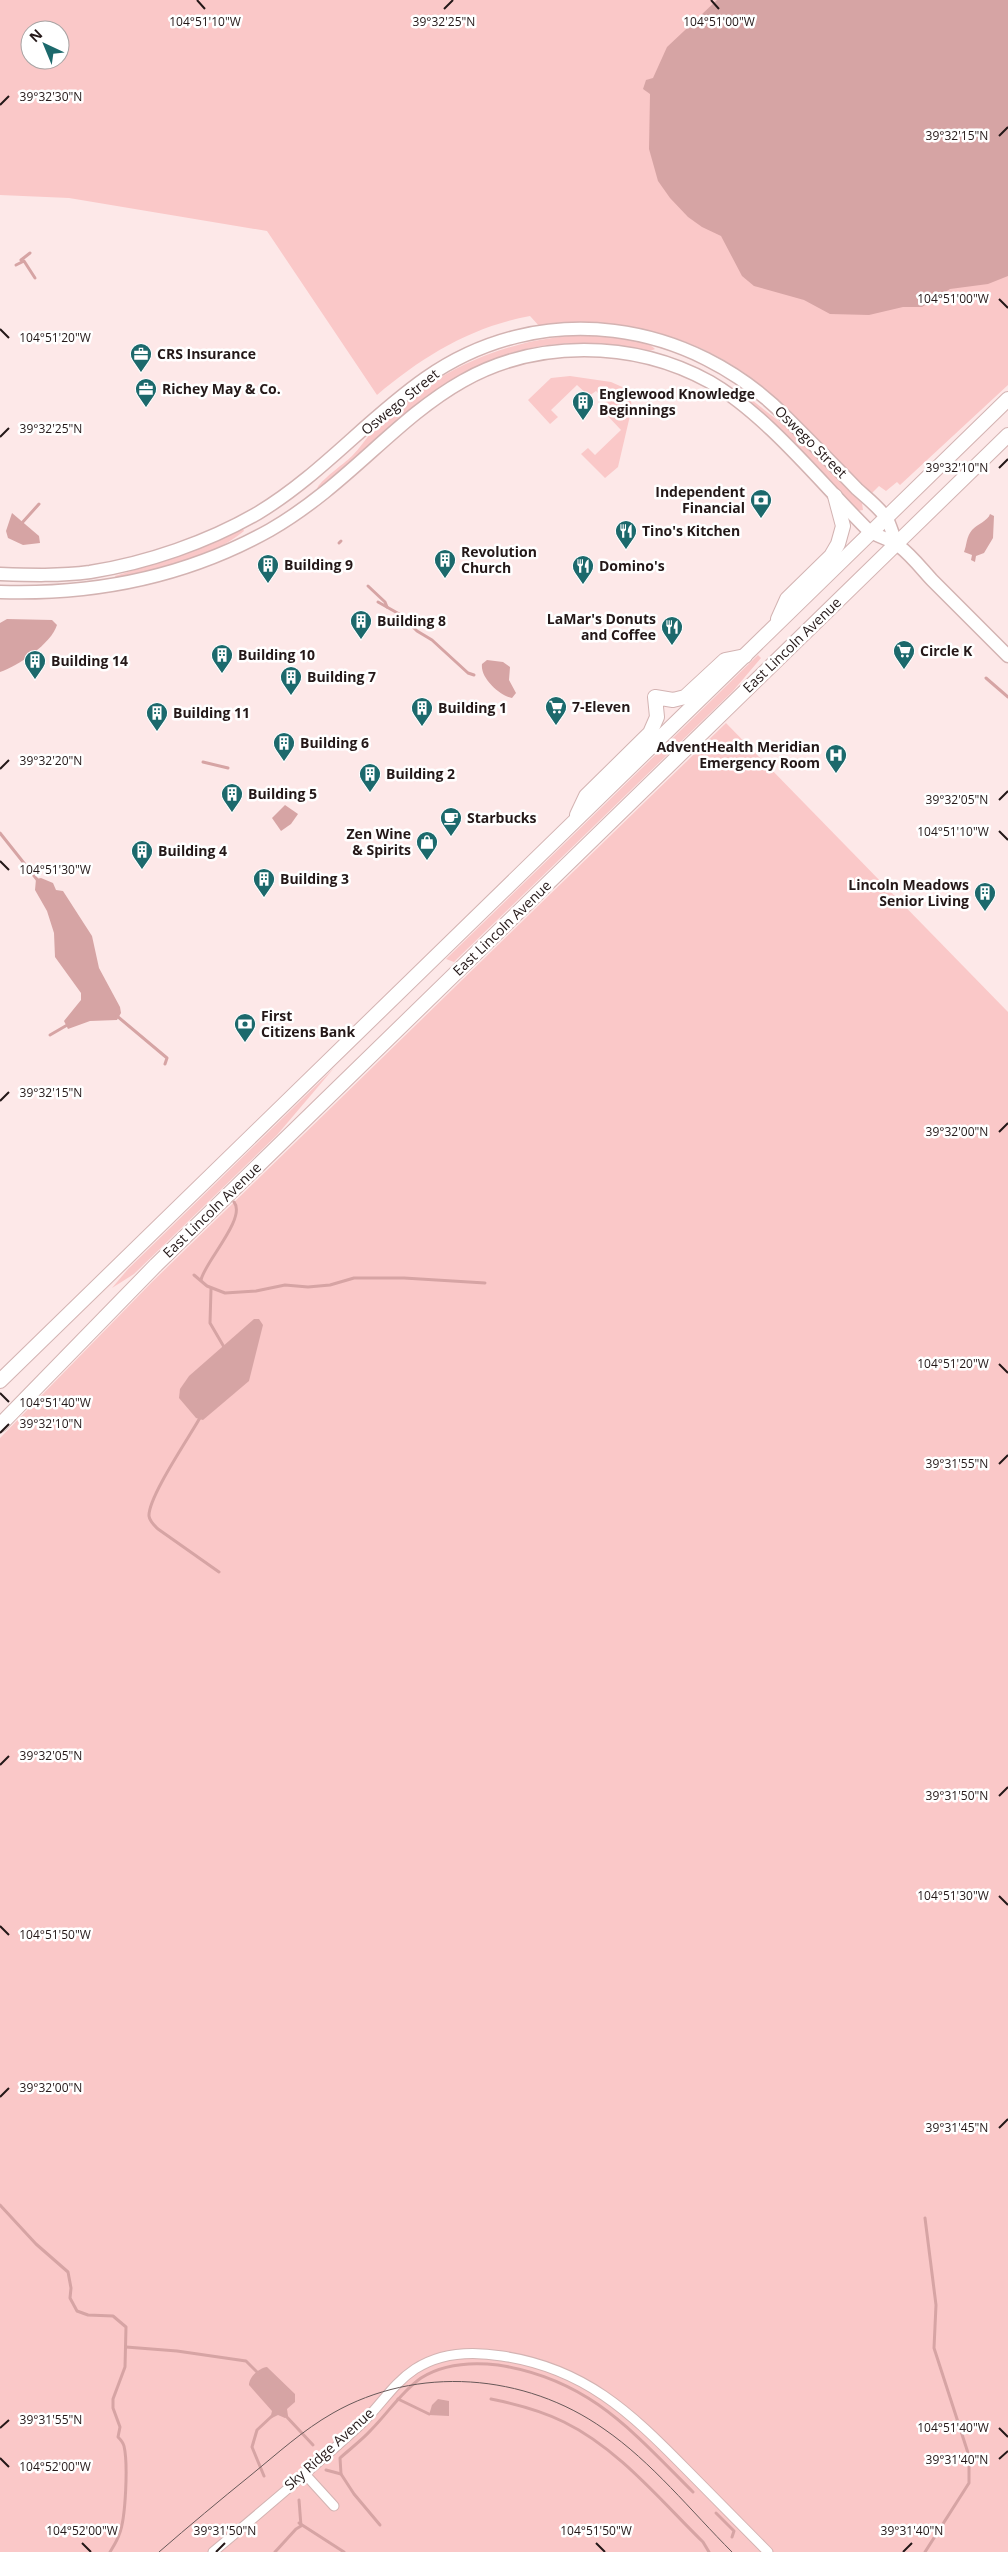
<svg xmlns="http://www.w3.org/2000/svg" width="1008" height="2552" viewBox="0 0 1008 2552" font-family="'Open Sans',sans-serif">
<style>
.green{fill:#fac8c8;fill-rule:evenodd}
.water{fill:#d6a4a4}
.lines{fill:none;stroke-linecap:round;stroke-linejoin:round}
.stream{stroke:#d6a4a4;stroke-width:3}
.street-casing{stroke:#d3b3b2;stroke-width:11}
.secondary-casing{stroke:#d3b3b2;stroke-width:15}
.primary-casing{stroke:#d3b3b2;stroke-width:16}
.street{stroke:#fff;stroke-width:9}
.secondary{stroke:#fff;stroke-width:12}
.primary{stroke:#fff;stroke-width:14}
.tram{stroke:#685959;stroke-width:1}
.ticks{fill:none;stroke:#241818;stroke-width:2}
.labels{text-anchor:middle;stroke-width:5;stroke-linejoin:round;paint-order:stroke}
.poi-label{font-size:14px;font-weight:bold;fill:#241818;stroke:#fff;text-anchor:start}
.street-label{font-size:14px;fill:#241818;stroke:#fff}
.ticks-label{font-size:12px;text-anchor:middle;fill:#241818;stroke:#fff;stroke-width:5;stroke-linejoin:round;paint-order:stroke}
</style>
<rect width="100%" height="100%" fill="#fde8e8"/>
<g class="green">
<path d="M 0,0 L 1008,0 L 1008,385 L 900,485 L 897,482 L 886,491 L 879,486 L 871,494 C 835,459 802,419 763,387 C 701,336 619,314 540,327 L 530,316 C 471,327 423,356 377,395 L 267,231 L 69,198 L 0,195 ZM 30,30 L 60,30 L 60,60 L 30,60 Z"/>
<path d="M 583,335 C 600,336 644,336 655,349 C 649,352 641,350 634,349 C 609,343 583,342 558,344 C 458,353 398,420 328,482 L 317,489 C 319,481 344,464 352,456 C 360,448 366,438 374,430 C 432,372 501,339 583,335 Z"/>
<polygon points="570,376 611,382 629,390 632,407 618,467 605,478 581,454 588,448 595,455 621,430 605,413 611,406 596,391 589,396 577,385 551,410 558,417 550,424 528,400 551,378"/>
<polygon points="743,393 790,430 862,503 863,510 857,511 741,396"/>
<path d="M 242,527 L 244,531 C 208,560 161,569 116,580 L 115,576 L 147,566 Z"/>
<polygon points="758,655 761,658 733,691 458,958 454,962 446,959"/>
<polygon points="726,723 1008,1012 1008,2552 0,2552 0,1438 152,1282"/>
<polygon points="334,1068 277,1135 134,1274 112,1288 128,1269"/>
</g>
<g class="water">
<polygon points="717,0 1008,0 1008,276 988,284 950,289 922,307 903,307 869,315 830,314 804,300 754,286 742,276 721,236 702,227 688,217 670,198 658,181 649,149 650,94 643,89 646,80 653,78 667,47"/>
<polygon points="12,513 39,536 40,543 23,545 8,538 6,531"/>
<path d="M 990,514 L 994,516 L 993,538 L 984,553 L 976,556 L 975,562 L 971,560 L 972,555 L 964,552 C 967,545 966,537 972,530 C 977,524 988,521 990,514 Z"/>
<path d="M 7,619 L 52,620 L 57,625 C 51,644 18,666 0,672 L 0,623 Z"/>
<path d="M 487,660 L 503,662 L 510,667 L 509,680 L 516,693 L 512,698 C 500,696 480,678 482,664 Z"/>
<polygon points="285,805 298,814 291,824 281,831 272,818"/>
<polygon points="41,878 53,883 56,890 63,891 92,936 99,968 120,1007 121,1013 117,1020 90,1021 68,1029 64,1021 81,1000 81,993 55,957 54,933 47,911 35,890 36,879"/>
<polygon points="254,1319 259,1319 263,1325 249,1381 203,1420 196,1418 179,1398 180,1389 189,1376"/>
<path d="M 267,2367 L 295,2394 L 295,2402 L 287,2409 L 288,2416 L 285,2418 L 278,2415 L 270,2419 L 272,2411 L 249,2385 C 249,2377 259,2368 267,2367 Z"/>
<polygon points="438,2399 449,2401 449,2416 429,2415 432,2405"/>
</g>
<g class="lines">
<g class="stream">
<polyline points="21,260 30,253"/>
<polyline points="16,265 24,261 35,278"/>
<polyline points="21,524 39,504"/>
<polyline points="339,543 341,541"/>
<polyline points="368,586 385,602 387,607"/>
<polyline points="378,602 401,615 417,631 432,640 468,673 474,675"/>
<polyline points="986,678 1008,697"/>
<polyline points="203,762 228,768"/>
<polyline points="0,833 39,882"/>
<polyline points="117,1016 167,1058 165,1064"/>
<polyline points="50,1035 69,1024"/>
<polyline points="194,1275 207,1286 225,1293 256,1291 285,1285 308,1287 330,1285 354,1278 404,1278 485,1283"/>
<path d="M 201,1280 C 204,1263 247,1218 234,1202"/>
<polyline points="211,1289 210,1323 224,1347"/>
<path d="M 201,1416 C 190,1436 148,1497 149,1516 C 150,1522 154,1525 158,1529 L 219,1572"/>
<path d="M 0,2205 L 36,2244 L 68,2272 L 71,2288 L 70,2298 L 77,2311 L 88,2315 L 113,2316 L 126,2327 L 125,2367 L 113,2399 L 113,2408 L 120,2427 L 118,2437 C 121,2440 123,2442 124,2446 C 128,2463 126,2519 119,2535 C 117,2541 113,2547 110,2552"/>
<polyline points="126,2347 177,2351 246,2361 259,2374"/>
<polyline points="398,2399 429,2414"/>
<path d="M 491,2399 C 516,2404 540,2410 564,2422 C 619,2449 660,2500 703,2542 L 709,2552"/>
<polyline points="285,2415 313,2445"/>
<polyline points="326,2470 341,2474 354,2494 380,2525"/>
<path d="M 340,2473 L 341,2474 L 340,2458 C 350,2449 362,2440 371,2430 C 388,2413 401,2392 421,2378 C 443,2364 472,2362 498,2365 C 589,2379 632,2431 693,2492"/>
<polyline points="264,2476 252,2447 257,2430 272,2416"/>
<polyline points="716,2513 734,2531 732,2537"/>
<polyline points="299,2523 344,2552"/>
<polyline points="275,2552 296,2529 301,2526 299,2500"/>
<polyline points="925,2552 969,2483 969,2456 934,2348 936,2305 925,2218"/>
</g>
<g class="street-casing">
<g id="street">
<polyline points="304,2473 334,2506"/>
<path d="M 213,2552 C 262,2511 312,2469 359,2426 C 379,2408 392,2384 415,2369 C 441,2352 472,2351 502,2356 C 584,2368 630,2412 685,2468 C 713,2496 740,2524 768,2552"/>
</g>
</g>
<g class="secondary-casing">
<g id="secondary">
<path d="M 0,574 C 30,575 60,576 90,572 C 147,563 208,542 258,513 C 321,475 367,419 426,378 C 542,297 691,320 787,418 C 810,441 834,465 857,489 C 867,498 880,508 887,519 C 891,527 893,536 897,544"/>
<path d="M 0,592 C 96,595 186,577 270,530 C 386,463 433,350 584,350 C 628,350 672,361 710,382 C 767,415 820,482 867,529 C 876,537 889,538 899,546 C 911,555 921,568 932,580 C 957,605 983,631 1008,656"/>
</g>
</g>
<g class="primary-casing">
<g id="primary">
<polyline points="778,619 787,599 831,556 838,544 843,526 835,496"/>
<polyline points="577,815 586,796 650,733 657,717 655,697 673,700 685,697 725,660 745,656"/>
<polyline points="0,1381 1008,399"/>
<polyline points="0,1425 156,1265 1008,435"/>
</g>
</g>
<use href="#street" class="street"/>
<use href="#secondary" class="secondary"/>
<use href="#primary" class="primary"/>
<path class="tram" d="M 159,2552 C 189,2526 220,2500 251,2475 C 278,2453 303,2430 333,2413 C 417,2365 525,2373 604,2429 C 652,2462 691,2511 732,2552"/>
</g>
<path class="ticks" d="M 197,0 L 205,9M 711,0 L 719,9M 444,9 L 453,0M 0,105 L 9,96M 999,136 L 1008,127M 999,299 L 1008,308M 0,329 L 9,338M 0,437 L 9,428M 999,468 L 1008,459M 0,769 L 9,760M 999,800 L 1008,791M 999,831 L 1008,840M 0,861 L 9,870M 0,1101 L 9,1092M 999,1132 L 1008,1123M 999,1364 L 1008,1373M 0,1393 L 9,1402M 0,1433 L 9,1424M 999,1464 L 1008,1455M 0,1765 L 9,1756M 999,1796 L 1008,1787M 999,1896 L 1008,1905M 0,1926 L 9,1935M 0,2097 L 9,2088M 999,2128 L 1008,2119M 0,2428 L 9,2420M 999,2428 L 1008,2437M 0,2458 L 9,2467M 999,2459 L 1008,2451M 82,2543 L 91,2552M 596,2543 L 605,2552M 216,2552 L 225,2543M 903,2552 L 912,2543"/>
<defs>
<g id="office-pin" transform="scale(1.125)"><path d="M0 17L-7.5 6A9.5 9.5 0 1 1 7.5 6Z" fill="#1c696c" stroke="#fff"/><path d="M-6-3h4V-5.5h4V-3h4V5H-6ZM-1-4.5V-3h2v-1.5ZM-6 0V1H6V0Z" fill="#fff"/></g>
<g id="building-pin" transform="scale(1.125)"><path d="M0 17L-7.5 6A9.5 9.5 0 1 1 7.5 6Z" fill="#1c696c" stroke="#fff"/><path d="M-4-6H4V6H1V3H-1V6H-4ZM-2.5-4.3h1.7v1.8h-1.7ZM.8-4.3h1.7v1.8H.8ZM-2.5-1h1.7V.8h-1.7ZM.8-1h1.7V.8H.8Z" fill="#fff"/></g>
<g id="bank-pin" transform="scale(1.125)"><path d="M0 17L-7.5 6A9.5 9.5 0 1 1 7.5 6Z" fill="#1c696c" stroke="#fff"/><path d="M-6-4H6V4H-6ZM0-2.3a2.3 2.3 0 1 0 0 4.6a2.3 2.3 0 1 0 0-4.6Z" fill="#fff"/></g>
<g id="restaurant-pin" transform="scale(1.125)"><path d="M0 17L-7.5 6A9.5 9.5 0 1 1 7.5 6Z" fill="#1c696c" stroke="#fff"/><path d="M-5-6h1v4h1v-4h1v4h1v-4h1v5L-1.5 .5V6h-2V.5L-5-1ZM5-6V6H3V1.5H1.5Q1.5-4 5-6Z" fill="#fff"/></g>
<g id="supermarket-pin" transform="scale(1.125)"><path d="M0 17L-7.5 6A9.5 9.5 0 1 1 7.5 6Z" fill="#1c696c" stroke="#fff"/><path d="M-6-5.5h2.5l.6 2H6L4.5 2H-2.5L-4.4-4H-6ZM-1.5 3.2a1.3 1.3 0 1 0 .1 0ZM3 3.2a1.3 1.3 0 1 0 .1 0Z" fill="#fff"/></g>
<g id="hospital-pin" transform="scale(1.125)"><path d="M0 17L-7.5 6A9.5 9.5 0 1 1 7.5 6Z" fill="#1c696c" stroke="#fff"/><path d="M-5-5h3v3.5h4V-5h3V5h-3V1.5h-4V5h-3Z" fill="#fff"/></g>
<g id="cafe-pin" transform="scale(1.125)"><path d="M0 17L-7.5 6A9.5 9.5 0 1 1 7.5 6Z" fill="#1c696c" stroke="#fff"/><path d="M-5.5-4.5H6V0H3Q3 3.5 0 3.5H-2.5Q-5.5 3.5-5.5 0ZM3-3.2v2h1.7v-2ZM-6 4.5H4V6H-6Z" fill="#fff"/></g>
<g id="shop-pin" transform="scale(1.125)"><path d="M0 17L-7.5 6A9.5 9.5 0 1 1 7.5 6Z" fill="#1c696c" stroke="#fff"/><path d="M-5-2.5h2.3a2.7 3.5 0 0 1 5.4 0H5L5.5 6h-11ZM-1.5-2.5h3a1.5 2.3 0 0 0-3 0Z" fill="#fff"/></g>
</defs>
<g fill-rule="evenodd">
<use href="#office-pin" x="141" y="354"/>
<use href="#office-pin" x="146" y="389"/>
<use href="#building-pin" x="583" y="402"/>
<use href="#bank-pin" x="761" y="500"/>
<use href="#restaurant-pin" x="626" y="531"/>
<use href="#building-pin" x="445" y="560"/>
<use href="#building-pin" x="268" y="565"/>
<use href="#restaurant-pin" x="583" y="566"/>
<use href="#building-pin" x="361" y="621"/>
<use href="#restaurant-pin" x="672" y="627"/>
<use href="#supermarket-pin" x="904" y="651"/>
<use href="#building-pin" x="222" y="655"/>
<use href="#building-pin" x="35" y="661"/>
<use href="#building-pin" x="291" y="677"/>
<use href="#supermarket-pin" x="556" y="707"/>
<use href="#building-pin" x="422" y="708"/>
<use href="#building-pin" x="157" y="713"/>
<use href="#building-pin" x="284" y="743"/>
<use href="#hospital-pin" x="836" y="755"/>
<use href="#building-pin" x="370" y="774"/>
<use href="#building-pin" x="232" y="794"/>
<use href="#cafe-pin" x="451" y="818"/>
<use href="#shop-pin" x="427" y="842"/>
<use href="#building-pin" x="142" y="851"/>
<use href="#building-pin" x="264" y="879"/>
<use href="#building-pin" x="985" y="893"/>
<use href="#bank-pin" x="245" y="1024"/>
</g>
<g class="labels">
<g class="poi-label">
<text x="157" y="359">CRS Insurance</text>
<text x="162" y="394">Richey May &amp; Co.</text>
<text x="599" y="399">Englewood Knowledge<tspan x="599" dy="16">Beginnings</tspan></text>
<text x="745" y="497" text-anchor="end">Independent<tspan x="745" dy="16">Financial</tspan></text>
<text x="642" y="536">Tino's Kitchen</text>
<text x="461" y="557">Revolution<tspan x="461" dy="16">Church</tspan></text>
<text x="284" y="570">Building 9</text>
<text x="599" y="571">Domino's</text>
<text x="656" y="624" text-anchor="end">LaMar's Donuts<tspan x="656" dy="16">and Coffee</tspan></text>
<text x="377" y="626">Building 8</text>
<text x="920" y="656">Circle K</text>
<text x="238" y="660">Building 10</text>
<text x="51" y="666">Building 14</text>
<text x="307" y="682">Building 7</text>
<text x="572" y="712">7-Eleven</text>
<text x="438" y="713">Building 1</text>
<text x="173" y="718">Building 11</text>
<text x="300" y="748">Building 6</text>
<text x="820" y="752" text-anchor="end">AdventHealth Meridian<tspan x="820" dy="16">Emergency Room</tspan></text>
<text x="386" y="779">Building 2</text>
<text x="248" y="799">Building 5</text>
<text x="467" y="823">Starbucks</text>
<text x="411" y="839" text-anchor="end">Zen Wine<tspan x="411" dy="16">&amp; Spirits</tspan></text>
<text x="158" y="856">Building 4</text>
<text x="280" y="884">Building 3</text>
<text x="969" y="890" text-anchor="end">Lincoln Meadows<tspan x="969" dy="16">Senior Living</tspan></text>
<text x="261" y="1021">First<tspan x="261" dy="16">Citizens Bank</tspan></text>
</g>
<g class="street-label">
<text transform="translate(400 402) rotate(-39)" y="5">Oswego Street</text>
<text transform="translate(811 442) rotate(45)" y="5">Oswego Street</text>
<text transform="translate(792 645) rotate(-44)" y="5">East Lincoln Avenue</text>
<text transform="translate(502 928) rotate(-44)" y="5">East Lincoln Avenue</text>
<text transform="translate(212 1210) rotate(-44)" y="5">East Lincoln Avenue</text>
<text transform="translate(329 2449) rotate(-42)" y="5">Sky Ridge Avenue</text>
</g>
</g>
<g class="ticks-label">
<text x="444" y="26">39°32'25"N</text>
<text x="719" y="26">104°51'00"W</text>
<text x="205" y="26">104°51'10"W</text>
<text x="51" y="101">39°32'30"N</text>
<text x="957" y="140">39°32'15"N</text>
<text x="953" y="303">104°51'00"W</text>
<text x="55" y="342">104°51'20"W</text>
<text x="51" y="433">39°32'25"N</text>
<text x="957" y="472">39°32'10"N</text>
<text x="51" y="765">39°32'20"N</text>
<text x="957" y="804">39°32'05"N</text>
<text x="953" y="836">104°51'10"W</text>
<text x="55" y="874">104°51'30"W</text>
<text x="51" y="1097">39°32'15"N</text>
<text x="957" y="1136">39°32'00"N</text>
<text x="953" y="1368">104°51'20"W</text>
<text x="55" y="1407">104°51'40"W</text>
<text x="51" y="1428">39°32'10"N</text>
<text x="957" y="1468">39°31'55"N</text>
<text x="51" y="1760">39°32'05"N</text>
<text x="957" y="1800">39°31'50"N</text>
<text x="953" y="1900">104°51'30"W</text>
<text x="55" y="1939">104°51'50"W</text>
<text x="51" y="2092">39°32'00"N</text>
<text x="957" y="2132">39°31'45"N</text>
<text x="51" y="2424">39°31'55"N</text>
<text x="953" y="2432">104°51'40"W</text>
<text x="957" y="2464">39°31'40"N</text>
<text x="55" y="2471">104°52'00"W</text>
<text x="82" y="2535">104°52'00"W</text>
<text x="596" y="2535">104°51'50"W</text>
<text x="225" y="2535">39°31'50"N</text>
<text x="912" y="2535">39°31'40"N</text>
</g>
<g transform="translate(45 45) rotate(316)"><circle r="24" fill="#ffffff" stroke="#a7a3a3"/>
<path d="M0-4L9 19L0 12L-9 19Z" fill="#1c696c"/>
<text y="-8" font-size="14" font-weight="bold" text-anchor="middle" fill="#241818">N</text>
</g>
</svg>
